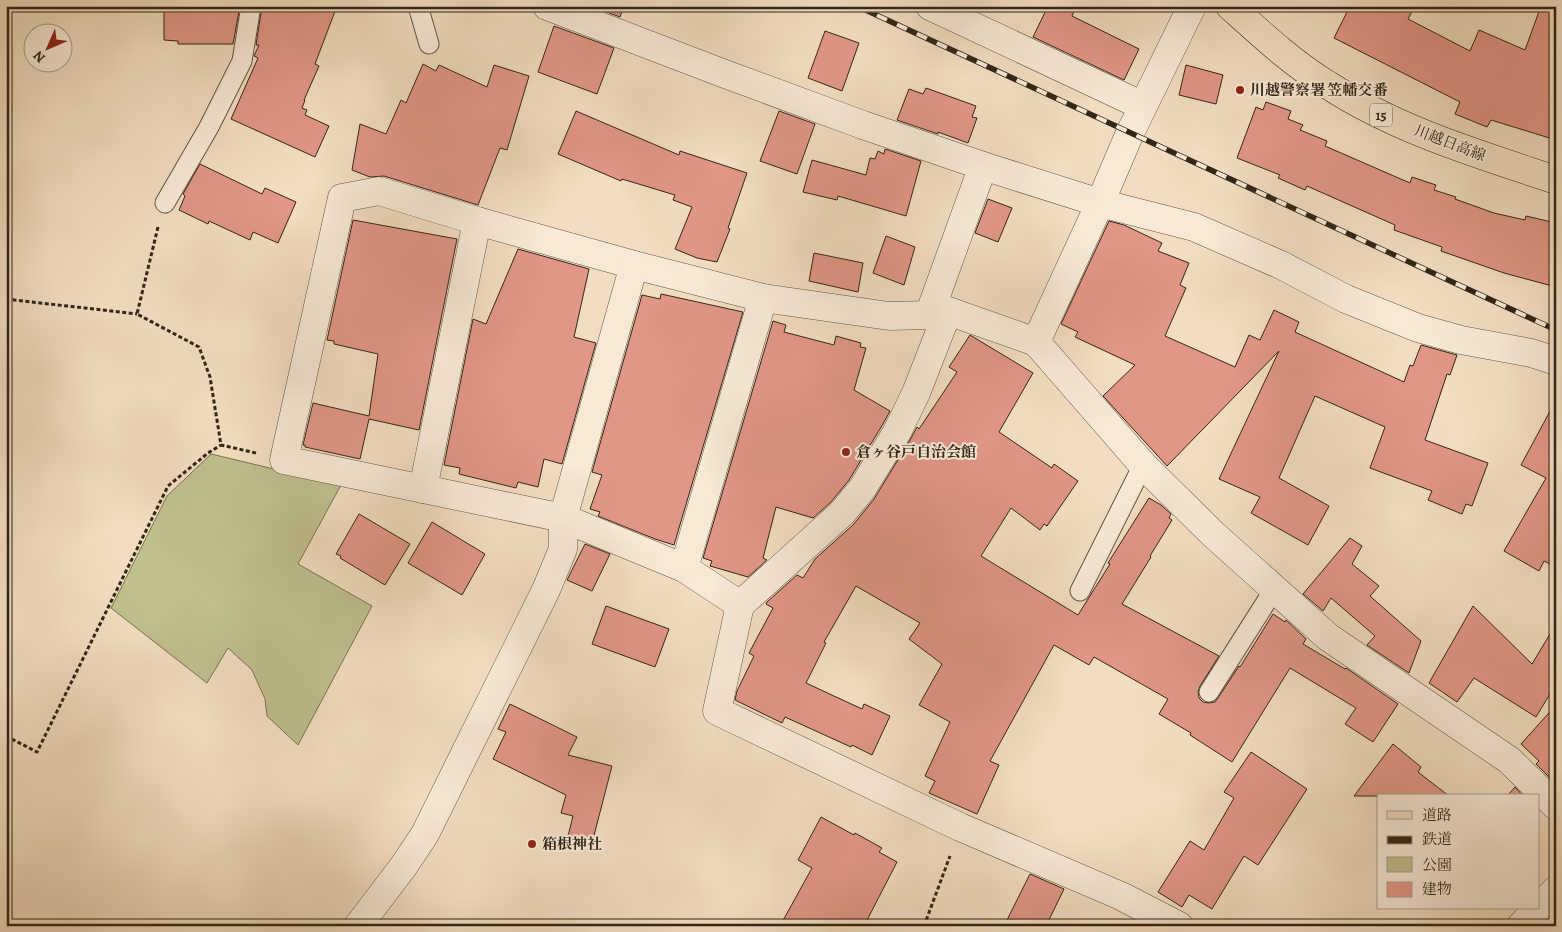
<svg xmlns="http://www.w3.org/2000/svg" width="1562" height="932" viewBox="0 0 1562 932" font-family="Alegreya,'Noto Serif JP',serif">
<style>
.green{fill:#c0bf8e;stroke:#787252}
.building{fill:#e19686;stroke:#312617}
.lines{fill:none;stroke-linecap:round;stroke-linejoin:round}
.lane-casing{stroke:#615441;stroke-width:21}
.street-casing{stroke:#615441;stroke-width:29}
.primary-casing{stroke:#312617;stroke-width:29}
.path{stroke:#312617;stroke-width:3;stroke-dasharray:4 2.5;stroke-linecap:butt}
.lane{stroke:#f7e9d6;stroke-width:19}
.street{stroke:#f7e9d6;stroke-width:28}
.primary{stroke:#f2ddc0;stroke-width:28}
.rail-casing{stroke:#312617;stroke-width:5.5}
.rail{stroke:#f7e9d6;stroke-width:4;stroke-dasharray:11;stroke-linecap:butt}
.poi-dot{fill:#8f2418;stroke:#f7e9d6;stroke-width:2}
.labels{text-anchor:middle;stroke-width:4;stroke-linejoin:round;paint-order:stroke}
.shield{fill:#f7e9d6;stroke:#6c6050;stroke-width:1}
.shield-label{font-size:14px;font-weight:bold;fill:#312617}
.poi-label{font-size:15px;font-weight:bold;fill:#312617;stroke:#f7e9d6;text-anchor:start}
.street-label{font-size:15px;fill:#312617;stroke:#f7e9d6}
</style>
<rect width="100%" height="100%" fill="#f2ddc0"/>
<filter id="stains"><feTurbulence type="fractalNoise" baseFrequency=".004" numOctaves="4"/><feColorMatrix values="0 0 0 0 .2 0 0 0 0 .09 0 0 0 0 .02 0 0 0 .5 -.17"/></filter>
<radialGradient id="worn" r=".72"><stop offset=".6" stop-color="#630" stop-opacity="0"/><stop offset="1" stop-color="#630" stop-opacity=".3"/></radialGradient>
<polygon class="green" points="211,454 341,485 298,564 372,606 298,745 267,716 265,699 252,670 228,648 207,683 111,608 167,496"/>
<g class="building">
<polygon points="164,6 240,6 233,44 178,44 178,41 164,40"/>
<polygon points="262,6 337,6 315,64 319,66 304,100 305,100 302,108 307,110 305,115 329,126 315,157 231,119 258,58 254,56 259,45 256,45"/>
<polygon points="591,6 624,6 620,17"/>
<polygon points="1048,6 1076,6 1072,16 1139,49 1124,80 1033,37"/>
<polygon points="1350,6 1415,6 1408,19 1470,51 1479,30 1525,50 1541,6 1556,6 1556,140 1491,120 1487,127 1455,114 1460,102 1334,38"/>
<polygon points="554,26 614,48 597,94 538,72"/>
<polygon points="825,31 859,43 842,91 808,78"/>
<polygon points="423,64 436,71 439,65 487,87 494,65 529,76 507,150 500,148 478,205 384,176 370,177 352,170 360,124 386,134 401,100 406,103"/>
<polygon points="1186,65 1223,75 1216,104 1179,95"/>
<polygon points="926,88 976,106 972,117 977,118 968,143 938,132 938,134 897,120 909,89 923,94"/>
<polygon points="1266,102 1291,111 1288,119 1303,125 1300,130 1327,141 1325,146 1410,183 1412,177 1436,185 1434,190 1456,197 1455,199 1494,213 1525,220 1526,216 1556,223 1556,287 1504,273 1441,251 1442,247 1394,230 1395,225 1307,186 1305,190 1278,178 1280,175 1237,158 1256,107 1263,110"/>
<polygon points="576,111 679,155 680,151 747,173 728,228 730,229 717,262 697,258 675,249 692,207 673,200 675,195 622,179 621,181 558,154"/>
<polygon points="779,111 815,124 797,174 760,161"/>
<polygon points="885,149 921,161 906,216 838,196 837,200 803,192 812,160 866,175 870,158 875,159 878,151 884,154"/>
<polygon points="200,164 262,194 265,188 296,202 278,243 253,232 250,240 209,221 208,224 179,210 185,196 183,194"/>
<polygon points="988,199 1012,208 998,242 975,233"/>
<polygon points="353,220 457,239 419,430 369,419 360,459 305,447 305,445 303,445 313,403 369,416 378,354 334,344 334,341 327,340"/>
<polygon points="1109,221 1124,225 1162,243 1158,251 1189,263 1180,285 1186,288 1165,336 1235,367 1249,335 1260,340 1274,310 1299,322 1295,332 1404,382 1410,365 1413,366 1421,345 1457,355 1450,375 1447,374 1425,440 1488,463 1472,506 1466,504 1462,514 1428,500 1432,491 1370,468 1385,427 1315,396 1279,478 1329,506 1308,545 1251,513 1260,497 1219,479 1279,351 1167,466 1103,396 1135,365 1075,337 1078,332 1061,324"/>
<polygon points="886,236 915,247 904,285 873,273"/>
<polygon points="518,249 589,269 574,337 596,343 562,464 544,459 538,487 518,482 516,488 459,474 460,468 444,465 473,319 486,324"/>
<polygon points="814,253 863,263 858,292 809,281"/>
<polygon points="661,294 743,312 674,545 655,539 598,516 600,512 590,509 602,475 592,472 642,295 660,299"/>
<polygon points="773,321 786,325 784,332 834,345 836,336 861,343 860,347 866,348 854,390 890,411 883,424 849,480 831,502 813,518 776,507 763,558 767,560 748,577 710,566 712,561 703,558"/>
<polygon points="970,335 1033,373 999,432 1052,468 1054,464 1078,481 1047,526 1044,524 1040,530 1011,508 981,556 1078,615 1110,564 1108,563 1149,498 1161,505 1171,514 1169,518 1172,520 1150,556 1151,557 1122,604 1219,656 1200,686 1198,692 1199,698 1203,702 1209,703 1215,702 1218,698 1239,666 1240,667 1273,614 1285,622 1286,620 1306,639 1303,644 1345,669 1346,668 1398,704 1373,742 1345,724 1356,708 1290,668 1232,762 1190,735 1191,733 1159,714 1168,699 1094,657 1089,665 1054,645 990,761 999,765 977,814 929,793 935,781 925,776 950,722 919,705 942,664 909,639 920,623 856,586 824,642 826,643 806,683 862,709 864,704 890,716 872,755 852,745 851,747 785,717 782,723 735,700 737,691 754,656 749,653 773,608 766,604 767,602 797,575 803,578 815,559 853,525 874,499 910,440 917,427 919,429 957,372 949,367"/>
<polygon points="1556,400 1556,567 1544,561 1539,571 1504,551 1546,478 1521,465"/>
<polygon points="359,514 410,544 385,585 340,558 341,556 336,554"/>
<polygon points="432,522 485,554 462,595 408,563"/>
<polygon points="1350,538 1362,546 1352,564 1379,586 1370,596 1421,641 1409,673 1367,645 1375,636 1331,598 1323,611 1303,594"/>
<polygon points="585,544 610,554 592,591 567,580"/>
<polygon points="606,606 669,629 655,667 592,644"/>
<polygon points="1473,606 1532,664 1556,624 1556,684 1536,717 1474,678 1457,702 1429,683"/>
<polygon points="510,704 577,737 568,755 612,766 592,843 568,836 573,816 561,813 566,795 493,759 506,732 498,729"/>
<polygon points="1556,705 1556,784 1536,764 1539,761 1521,744"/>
<polygon points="1393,744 1421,767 1418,772 1449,796 1354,796"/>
<polygon points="1251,752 1307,789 1258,865 1244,856 1212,909 1189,895 1182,907 1158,892 1190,841 1204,850 1234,798 1224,792"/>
<polygon points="1515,787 1523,796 1507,796"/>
<polygon points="821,817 854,835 855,833 882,848 879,852 897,862 864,926 780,926 812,868 798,860"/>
<polygon points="1030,874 1064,889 1046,926 1004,926"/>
</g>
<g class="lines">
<g class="lane-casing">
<g id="lane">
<polyline points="418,6 429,44"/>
<polyline points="165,203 209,127 242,61 251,6"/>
<polyline points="1080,591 1143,465"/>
<polyline points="1209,692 1275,588"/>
</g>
</g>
<g class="street-casing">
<g id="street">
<polyline points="547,6 725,74 863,125 983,166 1100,203 1194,227 1281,265 1346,299 1418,328 1461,340 1531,353 1556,361"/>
<polyline points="930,6 1143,106"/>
<polyline points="948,311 916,393 897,432 862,489 842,513 740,605 684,568 563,518 284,460 342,198 379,191 477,221 634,265 763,298 889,316 929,315 948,311 1036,342 1143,465 1213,534 1328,637 1509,760 1556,806"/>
<polyline points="929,315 983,166"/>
<polyline points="1036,342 1100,203 1130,133 1192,6"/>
<polyline points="423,489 477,221"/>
<polyline points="684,568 763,298"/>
<polyline points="740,605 717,711 960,827 1121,896 1179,926"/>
<polyline points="1538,908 1556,890"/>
<polyline points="358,926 403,867 425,834 546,590 563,549 563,518 634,265"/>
<polyline points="1521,926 1538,908"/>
</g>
</g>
<g class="primary-casing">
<path id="primary" d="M 1230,6 C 1261,34 1292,63 1328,85 C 1397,130 1478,154 1556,180"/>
</g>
<g class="path">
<polyline points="158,227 137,314 199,347 210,377 221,445 256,453"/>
<polyline points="6,299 137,314"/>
<polyline points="6,736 37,752 168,486 208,453 221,445"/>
<polyline points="924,926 950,856"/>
</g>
<use href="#lane" class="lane"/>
<use href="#street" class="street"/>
<use href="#primary" class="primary"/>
<g class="rail-casing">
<polyline id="rail" points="857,6 1556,330"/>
</g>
<use href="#rail" class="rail"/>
</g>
<g class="poi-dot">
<circle cx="1240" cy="90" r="5"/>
<circle cx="846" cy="452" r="5"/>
<circle cx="532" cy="844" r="5"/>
</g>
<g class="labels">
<rect class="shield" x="1370" y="103.5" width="22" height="23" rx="4"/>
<g class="shield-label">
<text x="1381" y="120">15</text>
</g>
<g class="poi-label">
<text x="1250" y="95">川越警察署 笠幡交番</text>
<text x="856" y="457">倉ヶ谷戸自治会館</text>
<text x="542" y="849">箱根神社</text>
</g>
<g class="street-label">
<text transform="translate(1450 143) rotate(21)" y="5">川越日高線</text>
</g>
</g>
<rect width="1562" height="932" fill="none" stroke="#f2ddc0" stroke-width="25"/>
<rect x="8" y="8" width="1547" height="917" fill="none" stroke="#312617" stroke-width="2.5"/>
<rect x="12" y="12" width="1537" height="907" fill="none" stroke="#312617"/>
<rect x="1377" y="794" width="162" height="115" fill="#f7e9d6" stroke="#a89b8a"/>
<rect x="1387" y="811" width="25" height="8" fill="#f2ddc0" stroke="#a89b8a"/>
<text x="1422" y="820" font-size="15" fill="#312617">道路</text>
<rect x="1387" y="836" width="25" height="8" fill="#312617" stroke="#a89b8a"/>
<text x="1422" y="844" font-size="15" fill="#312617">鉄道</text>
<rect x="1387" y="857" width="25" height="15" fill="#c0bf8e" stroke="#a89b8a"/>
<text x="1422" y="870" font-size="15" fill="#312617">公園</text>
<rect x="1387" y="882" width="25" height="15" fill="#e19686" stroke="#a89b8a"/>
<text x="1422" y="894" font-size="15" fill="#312617">建物</text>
<g transform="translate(48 48) rotate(225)"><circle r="24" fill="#f7e9d6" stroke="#a89b8a"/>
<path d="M0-4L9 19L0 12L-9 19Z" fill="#8f2418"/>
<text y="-8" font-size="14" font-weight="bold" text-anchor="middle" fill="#312617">N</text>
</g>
<rect width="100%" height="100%" filter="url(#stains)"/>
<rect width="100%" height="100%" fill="url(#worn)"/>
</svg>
